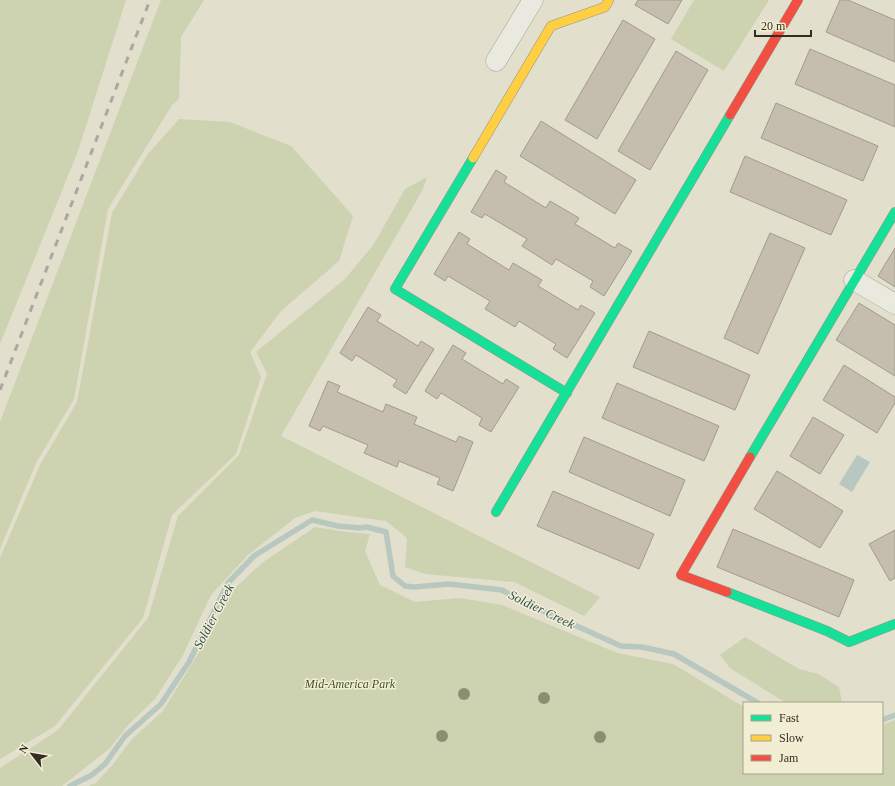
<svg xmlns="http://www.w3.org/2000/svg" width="895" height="786" viewBox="0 0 895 786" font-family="Georgia,serif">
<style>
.green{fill:#cdd2b1}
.water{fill:#b8c8c0}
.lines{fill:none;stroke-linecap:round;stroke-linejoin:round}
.stream{stroke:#b8c8c0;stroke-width:5.5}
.building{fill:#c5beae;stroke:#a29b8d}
.street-casing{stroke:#a7a497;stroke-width:21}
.fast-casing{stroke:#979386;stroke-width:10}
.slow-casing{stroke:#979386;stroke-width:10}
.jam-casing{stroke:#979386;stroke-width:10}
.street{stroke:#eae9df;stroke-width:20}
.fast{stroke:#16e098;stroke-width:9}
.slow{stroke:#ffcf43;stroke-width:9}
.jam{stroke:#f24e42;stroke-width:9}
.rail{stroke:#aaa89f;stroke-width:3;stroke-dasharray:7 7;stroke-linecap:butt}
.tree{fill:#889072}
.labels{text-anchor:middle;stroke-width:3;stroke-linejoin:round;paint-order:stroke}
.park-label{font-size:12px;font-style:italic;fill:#3f5028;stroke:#f2eed4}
.water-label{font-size:13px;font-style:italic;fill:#305054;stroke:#f2eed4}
</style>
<rect width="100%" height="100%" fill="#e2dfcd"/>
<g class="green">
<polygon points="0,0 126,0 78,151 0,344"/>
<polygon points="161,0 204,0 181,37 179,99 172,105 108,209 74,399 36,463 0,549 0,422"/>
<polygon points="694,0 769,0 724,71 671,39"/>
<polygon points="179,119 230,122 291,146 353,216 339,261 281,311 250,352 261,377 236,454 172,515 143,618 55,726 0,759 0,558 40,465 77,402 112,213 147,155"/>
<polygon points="427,177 423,189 281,436 600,597 584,616 514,582 425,574 405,567 407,538 386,521 315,511 295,518 248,555 211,595 183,655 155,699 130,723 110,748 62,786 0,786 0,768 58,730 148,618 178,516 239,455 267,374 256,352 345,279 374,244 405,189"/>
<polygon points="315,527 346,532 370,534 365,551 380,585 415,602 460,598 502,605 617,653 673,664 744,707 744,773 882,773 882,725 895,720 895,786 88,786 96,783 114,763 132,739 163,711 207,639 233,590 262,563"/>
<polygon points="745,637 799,669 818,674 839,687 842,703 786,703 730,668 720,655"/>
</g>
<polygon class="water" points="857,455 870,462 852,492 839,484"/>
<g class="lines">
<g class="stream">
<polyline points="882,720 895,715"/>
<polyline points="70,786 92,775 105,764 125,736 161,704 189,662 228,583 254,556 312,520 338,526 360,528 367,527 386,532 393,576 405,586 414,587 449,584 502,590 521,601 621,646 642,647 674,654 758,703"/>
</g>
</g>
<g class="building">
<polygon points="638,0 682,0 668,24 635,5"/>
<polygon points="840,0 848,0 895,20 895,62 826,32"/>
<polygon points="623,20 655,39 597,139 565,120"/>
<polygon points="810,49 895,85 895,127 795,84"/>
<polygon points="676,51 708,70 650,170 618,151"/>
<polygon points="776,103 878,146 863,181 761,138"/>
<polygon points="541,121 636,180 615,214 520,156"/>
<polygon points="745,156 847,200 831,235 730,192"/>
<polygon points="496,170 507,177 504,182 546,208 550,201 579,218 575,224 615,248 618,243 632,251 604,296 590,287 593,281 556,259 552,265 522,246 527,239 485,214 482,218 471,212"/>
<polygon points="459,232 470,239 467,244 509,270 513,263 542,280 538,286 578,310 581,305 595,313 567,358 553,349 556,344 519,321 515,327 485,309 490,301 448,276 445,281 434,274"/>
<polygon points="770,233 805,248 758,354 724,338"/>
<polygon points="895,248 895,287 878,276"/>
<polygon points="859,303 895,325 895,376 836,340"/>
<polygon points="368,307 381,315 377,321 418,346 421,341 434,349 406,394 393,386 397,380 356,355 352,361 340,353"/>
<polygon points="649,331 750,375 735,410 633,367"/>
<polygon points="453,345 466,353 462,359 503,384 506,379 519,387 491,432 479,425 482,418 441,393 437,399 425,391"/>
<polygon points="844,365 895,397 895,403 877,433 823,400"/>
<polygon points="328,381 340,386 337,392 383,412 386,404 417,417 414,424 456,442 459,436 473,442 453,491 437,484 440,478 399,461 397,467 364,453 368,445 323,426 320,431 309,426"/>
<polygon points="617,383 719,426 704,461 602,418"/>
<polygon points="813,417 844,435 820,474 790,456"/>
<polygon points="584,437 685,480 670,516 569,472"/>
<polygon points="777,471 843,511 820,548 754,509"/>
<polygon points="553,491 654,534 639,569 537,526"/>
<polygon points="733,529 854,580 839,617 717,567"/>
<polygon points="895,530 895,578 890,581 869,544"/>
</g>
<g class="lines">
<g class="street-casing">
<g id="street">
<polyline points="496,61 533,0"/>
<polyline points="854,280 895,304"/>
</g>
</g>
<g class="fast-casing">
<g id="fast">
<polyline points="473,158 395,289 567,393"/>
<polyline points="750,457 895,212"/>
<polyline points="496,512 730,115"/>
<polyline points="727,592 827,631 849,642 895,624"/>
</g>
</g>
<g class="slow-casing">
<polyline id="slow" points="473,158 551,26 605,7 609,0"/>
</g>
<g class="jam-casing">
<g id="jam">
<polyline points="730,115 798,0"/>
<polyline points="727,592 681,575 750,457"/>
</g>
</g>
<use href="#street" class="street"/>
<use href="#fast" class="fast"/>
<use href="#slow" class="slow"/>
<use href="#jam" class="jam"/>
<polyline class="rail" points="0,390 150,0"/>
</g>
<g class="tree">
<circle cx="464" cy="694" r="6"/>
<circle cx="544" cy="698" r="6"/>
<circle cx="442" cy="736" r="6"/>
<circle cx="600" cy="737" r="6"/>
</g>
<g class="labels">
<g class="park-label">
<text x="350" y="688">Mid-America Park</text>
</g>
<g class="water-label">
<text transform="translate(542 609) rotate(26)" y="5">Soldier Creek</text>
<text transform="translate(213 616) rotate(-62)" y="5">Soldier Creek</text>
</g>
</g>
<rect x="743" y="702" width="140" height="72" fill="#f2eed4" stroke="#a6a18c"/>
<rect x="751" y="715" width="20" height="6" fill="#16e098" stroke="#a6a18c"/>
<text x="779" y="722" font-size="12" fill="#352d1f">Fast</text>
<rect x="751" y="735" width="20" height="6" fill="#ffcf43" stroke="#a6a18c"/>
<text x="779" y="742" font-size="12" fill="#352d1f">Slow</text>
<rect x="751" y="755" width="20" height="6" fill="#f24e42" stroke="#a6a18c"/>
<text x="779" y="762" font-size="12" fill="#352d1f">Jam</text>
<g transform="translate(32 754) rotate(301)" stroke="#f2eed4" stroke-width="3" paint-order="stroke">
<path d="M0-3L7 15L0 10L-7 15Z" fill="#352d1f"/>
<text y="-6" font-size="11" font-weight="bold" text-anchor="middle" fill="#352d1f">N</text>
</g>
<path d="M755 30v6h56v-6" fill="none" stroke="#352d1f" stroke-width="2"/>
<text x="761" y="30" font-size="12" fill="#352d1f" stroke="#f2eed4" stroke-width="3" paint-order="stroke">20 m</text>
</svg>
